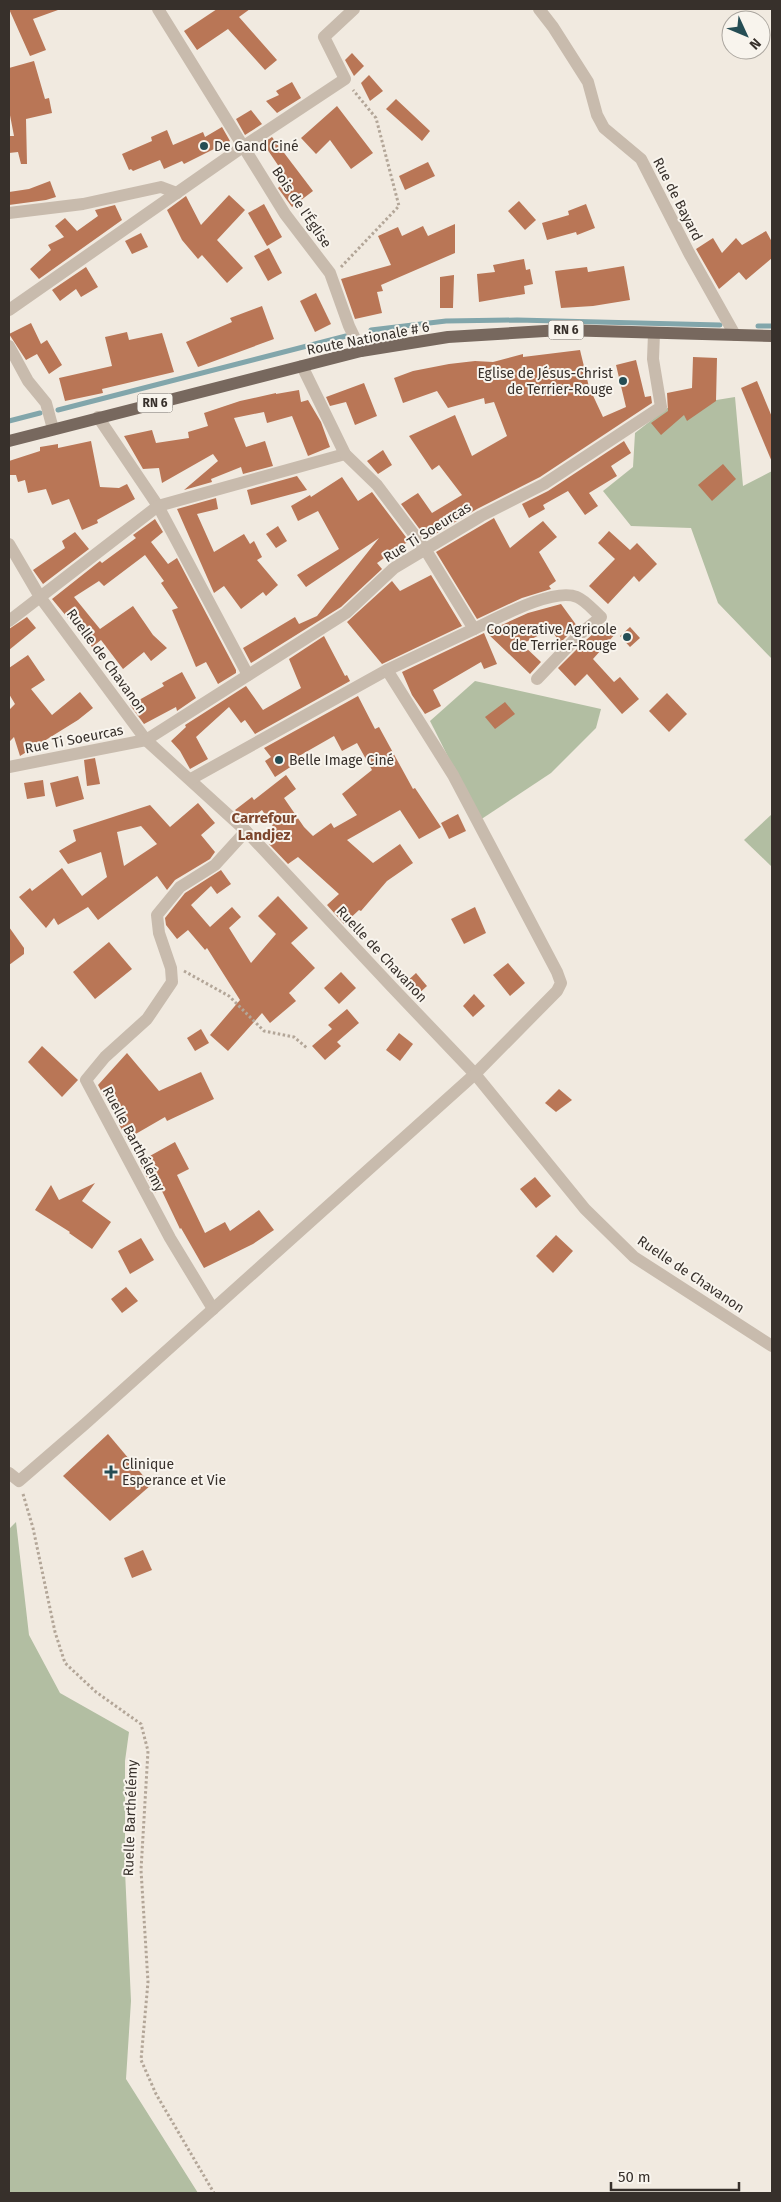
<svg xmlns="http://www.w3.org/2000/svg" width="781" height="2202" viewBox="0 0 781 2202" font-family="'Fira Sans',sans-serif">
<style>
.green{fill:#b2bea2}
.lines{fill:none;stroke-linecap:round;stroke-linejoin:round}
.stream{stroke:#82a6ab;stroke-width:5}
.building{fill:#b97656;fill-rule:evenodd}
.path{stroke:#b3a698;stroke-width:3;stroke-dasharray:2.5 2.5;stroke-linecap:butt}
.minor{stroke:#c8bbad;stroke-width:12}
.major{stroke:#77685e;stroke-width:12}
.poi-dot{fill:#254d54;stroke:#f8f4ed;stroke-width:2}
.labels{text-anchor:middle;stroke-width:4;stroke-linejoin:round;paint-order:stroke}
.shield{fill:#f8f4ed;stroke:#716b65;stroke-width:1}
.shield-label{font-size:12px;font-weight:bold;fill:#37302b}
.poi-label{font-size:14px;fill:#37302b;stroke:#f8f4ed;text-anchor:start}
.street-label{font-size:14px;fill:#37302b;stroke:#f8f4ed}
.neighbourhood-label{font-size:15px;font-weight:bold;fill:#7d462d;stroke:#f8f4ed}
</style>
<rect width="100%" height="100%" fill="#f1eae0"/>
<g class="green">
<polygon points="735,397 743,486 772,471 772,659 718,603 691,528 631,526 603,491 633,467 635,433 667,408"/>
<polygon points="475,681 601,709 596,728 551,773 480,820 430,721"/>
<polygon points="772,814 772,867 744,840"/>
<polygon points="16,1522 29,1635 60,1693 129,1732 125,1761 125,1871 131,2001 126,2079 198,2193 9,2193 9,1529"/>
</g>
<g class="lines">
<g class="stream">
<polyline points="758,326 772,326"/>
<polyline points="371,330 446,321 517,320 720,325"/>
<polyline points="58,410 346,336"/>
<polyline points="9,421 40,413"/>
</g>
</g>
<g class="building">
<polygon points="9,9 58,9 58,10 33,19 46,50 30,56"/>
<polygon points="217,9 250,9 239,17 277,60 265,70 228,29 197,50 184,31"/>
<polygon points="352,53 364,66 354,76 345,60"/>
<polygon points="34,61 45,99 49,98 52,113 26,119 27,164 21,164 18,152 9,153 9,136 14,136 9,110 9,68"/>
<polygon points="369,75 383,91 370,101 361,83"/>
<polygon points="292,82 301,98 277,113 266,101 279,95 276,91"/>
<polygon points="396,99 430,131 422,141 386,109"/>
<polygon points="337,106 373,153 351,169 330,140 316,154 301,138"/>
<polygon points="251,110 262,124 245,135 236,119"/>
<polygon points="222,127 230,141 184,164 182,161 164,169 160,160 133,171 131,169 129,170 122,154 152,141 151,137 167,130 173,145 203,132 205,137"/>
<polygon points="272,137 313,191 292,207 278,188 288,180 263,143"/>
<polygon points="428,162 435,176 405,190 399,176"/>
<polygon points="50,181 56,197 46,200 9,205 9,192 29,189"/>
<polygon points="229,195 245,210 217,240 243,268 227,283 202,255 198,259 182,240 167,210 186,196 201,225"/>
<polygon points="519,201 536,220 525,230 508,211"/>
<polygon points="264,204 282,237 267,246 248,213"/>
<polygon points="586,204 595,228 577,235 576,232 547,240 542,223 569,215 568,211"/>
<polygon points="115,205 122,220 39,279 30,269 51,250 48,245 64,237 55,226 65,218 77,231 98,216 95,210"/>
<polygon points="455,224 455,253 381,285 383,291 377,292 382,313 355,319 341,279 391,265 378,236 398,227 402,236 423,226 428,236"/>
<polygon points="766,231 772,242 772,258 746,280 739,272 719,289 696,249 713,238 722,253 736,238 742,245"/>
<polygon points="141,233 148,247 132,254 125,241"/>
<polygon points="269,248 282,273 268,281 254,256"/>
<polygon points="524,259 526,270 530,269 533,284 524,286 525,294 479,302 477,274 495,272 493,265"/>
<polygon points="624,266 630,300 593,306 561,308 555,271 587,267 588,272"/>
<polygon points="86,267 98,287 81,297 76,289 60,301 52,290"/>
<polygon points="454,275 453,308 440,308 440,277"/>
<polygon points="316,293 331,324 315,332 300,301"/>
<polygon points="262,306 274,339 198,367 186,342 232,322 230,318"/>
<polygon points="31,323 41,344 47,340 62,365 49,374 37,354 26,360 9,334"/>
<polygon points="127,332 129,340 162,333 174,372 102,389 103,393 65,401 59,378 112,366 105,337"/>
<polygon points="580,350 589,387 603,417 626,407 616,365 636,360 645,397 651,396 652,403 540,477 477,509 427,539 401,504 418,493 432,513 462,495 439,465 432,470 409,436 455,415 472,456 507,436 494,402 485,404 484,398 448,408 437,391 403,403 394,378 413,371 449,364 475,361 493,362 523,354 523,357"/>
<polygon points="693,357 717,358 716,401 687,421 684,415 661,435 651,423 668,411 667,393 692,388"/>
<polygon points="757,381 772,417 772,462 741,388"/>
<polygon points="364,383 377,416 355,425 346,402 330,406 326,397"/>
<polygon points="299,390 301,402 308,400 321,422 330,447 308,456 292,416 267,423 264,412 234,418 246,447 265,441 273,466 243,474 241,467 211,479 212,482 184,490 218,461 213,454 162,483 159,468 143,469 124,436 152,430 156,443 189,438 188,432 208,426 204,413 240,401 276,393 276,394"/>
<polygon points="91,441 100,487 119,488 127,484 135,499 97,520 98,523 82,530 69,499 52,505 46,489 28,493 25,480 18,482 16,475 9,475 9,461 40,451 40,447 58,444 58,448"/>
<polygon points="624,441 631,453 611,466 617,476 589,493 598,506 585,515 568,491 543,505 545,509 529,518 522,504 548,491"/>
<polygon points="383,450 392,465 378,474 367,461"/>
<polygon points="723,464 736,479 712,501 698,485"/>
<polygon points="297,476 307,490 251,505 247,490"/>
<polygon points="342,477 358,501 372,492 409,541 377,563 382,569 341,607 251,663 243,648 295,617 299,624 317,616 379,538 306,587 297,575 339,549 318,511 298,521 291,506 310,495 311,497"/>
<polygon points="216,498 218,509 197,514 214,552 244,534 250,544 254,541 262,557 257,560 278,585 266,596 263,592 241,609 224,586 214,593 177,509"/>
<polygon points="494,518 510,548 543,521 557,537 539,552 556,581 549,586 551,589 522,598 477,619 436,552"/>
<polygon points="155,519 163,532 151,542 168,564 177,558 236,670 236,673 218,684 206,662 196,667 172,610 178,608 161,583 164,581 145,555 104,586 99,581 74,597 100,629 133,606 153,635 167,648 151,661 144,652 123,669 101,640 92,647 52,599 100,561 102,563 136,538 133,535"/>
<polygon points="278,526 287,541 276,548 266,534"/>
<polygon points="609,531 630,550 637,543 657,564 639,582 634,576 608,604 589,586 615,559 598,543"/>
<polygon points="75,532 89,549 43,584 33,570 65,548 62,541"/>
<polygon points="431,575 462,626 382,664 347,622 392,581 400,591"/>
<polygon points="561,604 577,626 560,643 551,629 522,644 541,662 530,674 486,632 528,613"/>
<polygon points="27,617 36,628 9,650 9,629"/>
<polygon points="606,623 616,633 593,659 614,682 620,677 639,699 622,714 587,674 575,686 558,668 586,640"/>
<polygon points="630,627 640,638 630,647 620,636"/>
<polygon points="484,633 497,664 484,669 481,662 433,690 441,706 425,714 412,695 402,672"/>
<polygon points="324,636 345,676 347,675 350,681 255,734 245,720 241,723 229,707 196,737 208,759 190,769 180,751 171,741 186,727 185,725 246,686 263,710 301,688 289,659"/>
<polygon points="28,655 45,680 31,689 52,715 80,692 93,708 78,720 20,756 14,737 9,742 9,710 15,704 9,694 9,668"/>
<polygon points="182,672 196,698 177,711 176,707 144,724 130,705 164,686 162,683"/>
<polygon points="667,693 687,714 669,732 649,711"/>
<polygon points="358,696 375,729 379,727 413,789 415,788 441,827 419,839 400,810 347,840 373,863 400,844 413,863 387,881 361,911 359,910 344,924 327,905 339,894 298,857 288,864 269,844 280,837 262,810 247,821 235,810 252,797 254,800 286,775 296,789 284,798 304,827 313,836 331,823 334,828 357,815 342,794 372,770 357,743 342,751 334,736 292,760 295,764 275,777 265,761 271,757 264,748"/>
<polygon points="505,702 515,714 495,729 485,717"/>
<polygon points="95,758 100,784 87,786 84,760"/>
<polygon points="78,776 84,799 56,807 50,783"/>
<polygon points="43,780 45,796 27,799 24,783"/>
<path d="M 198,803 L 215,823 L 201,835 L 215,852 L 210,859 L 175,880 L 167,890 L 157,876 L 98,920 L 88,907 L 58,925 L 54,918 L 46,928 L 19,897 L 30,888 L 32,891 L 62,868 L 82,896 L 107,877 L 101,852 L 68,864 L 59,851 L 76,841 L 73,830 L 150,805 L 170,827 ZM 141,826 L 157,844 L 124,866 L 117,832 Z"/>
<polygon points="458,814 466,831 449,839 441,823"/>
<polygon points="221,870 231,884 217,894 211,886 191,905 210,927 232,907 241,917 229,928 251,963 276,934 258,916 278,896 308,928 291,943 315,968 289,993 296,1001 270,1023 262,1013 228,1051 210,1035 240,1000 207,948 205,950 188,930 177,939 166,925 165,918 185,893"/>
<polygon points="475,907 486,933 464,944 451,919"/>
<polygon points="9,927 24,948 24,954 9,965"/>
<polygon points="109,942 132,969 95,999 73,972"/>
<polygon points="508,963 525,983 510,996 493,975"/>
<polygon points="341,972 356,988 339,1004 324,988"/>
<polygon points="416,973 427,986 416,996 404,984"/>
<polygon points="474,994 485,1006 473,1017 463,1006"/>
<polygon points="347,1009 359,1023 337,1042 341,1046 325,1060 312,1046 332,1029 328,1025"/>
<polygon points="201,1029 209,1043 195,1051 187,1038"/>
<polygon points="399,1033 413,1044 400,1061 386,1050"/>
<polygon points="42,1046 78,1080 62,1097 28,1062"/>
<polygon points="127,1053 159,1091 201,1072 214,1099 167,1121 165,1117 127,1139 115,1117 119,1114 105,1098 98,1085"/>
<polygon points="559,1089 572,1100 556,1112 545,1103"/>
<polygon points="175,1142 189,1169 177,1175 205,1233 225,1222 230,1231 259,1210 274,1230 253,1244 204,1268 181,1228 180,1229 161,1189 155,1193 139,1162"/>
<polygon points="535,1177 551,1196 536,1208 520,1189"/>
<polygon points="95,1183 82,1201 111,1222 92,1249 69,1233 70,1232 35,1210 51,1185 59,1200"/>
<polygon points="556,1235 573,1251 553,1273 536,1256"/>
<polygon points="141,1238 154,1260 130,1274 118,1251"/>
<polygon points="126,1287 138,1301 122,1313 111,1299"/>
<polygon points="108,1434 151,1485 110,1521 63,1476"/>
<polygon points="143,1550 152,1570 132,1578 124,1558"/>
</g>
<g class="lines">
<g class="path">
<polyline points="341,267 399,206 376,118 353,90"/>
<polyline points="184,971 229,996 264,1031 294,1037 307,1048"/>
<polyline points="23,1494 33,1528 55,1632 65,1663 96,1692 141,1724 148,1751 141,1870 148,1982 141,2060 156,2094 214,2193"/>
</g>
<g class="minor">
<polyline points="158,9 285,214 330,273 349,326 361,351"/>
<polyline points="539,9 553,27 588,82 597,115 604,128 641,159 689,253 735,335"/>
<polyline points="9,213 83,204 161,187 177,193"/>
<polyline points="9,310 244,146 345,79 324,37 354,9"/>
<polyline points="9,346 28,381 46,403 53,429"/>
<polyline points="98,417 158,506 248,675"/>
<polyline points="9,544 40,597 146,740 246,831 392,987 475,1074 585,1209 634,1257 772,1346"/>
<polyline points="9,621 158,506 345,454"/>
<path d="M 474,629 C 496,619 553,587 577,597 C 585,600 594,611 601,617 L 580,634 L 537,679"/>
<polyline points="9,767 146,740 346,613 394,568 481,516 544,484 661,407 653,359 654,334"/>
<polyline points="191,779 387,670 474,629 425,549 377,485 345,454 302,366"/>
<polyline points="213,1309 170,1238 86,1080 105,1057 147,1019 172,982 171,968 159,933 157,915 180,887 215,865 246,831"/>
<polyline points="9,1473 19,1481 85,1424 475,1074 557,991 561,983 557,972 453,775 387,670"/>
</g>
<polyline class="major" points="9,441 361,351 448,337 561,330 772,336"/>
</g>
<g class="poi-dot">
<circle cx="204" cy="146" r="5"/>
<circle cx="623" cy="381" r="5"/>
<circle cx="627" cy="637" r="5"/>
<circle cx="279" cy="760" r="5"/>
<path d="M108.5 1464.5h5v5h5v5h-5v5h-5v-5h-5v-5h5z"/>
</g>
<g class="labels">
<g class="shield">
<rect x="548.5" y="320.5" width="35" height="19" rx="4"/>
<rect x="137.5" y="393.5" width="35" height="19" rx="4"/>
</g>
<g class="shield-label">
<text x="566" y="334">RN 6</text>
<text x="155" y="407">RN 6</text>
</g>
<g class="poi-label">
<text x="214" y="151">De Gand Ciné</text>
<text x="613" y="378" text-anchor="end">Eglise de Jésus-Christ<tspan x="613" dy="16">de Terrier-Rouge</tspan></text>
<text x="617" y="634" text-anchor="end">Cooperative Agricole<tspan x="617" dy="16">de Terrier-Rouge</tspan></text>
<text x="289" y="765">Belle Image Ciné</text>
<text x="122" y="1469">Clinique<tspan x="122" dy="16">Esperance et Vie</tspan></text>
</g>
<g class="street-label">
<text transform="translate(678 199) rotate(63)" y="5">Rue de Bayard</text>
<text transform="translate(302 207) rotate(56)" y="5">Bois de l'Église</text>
<text transform="translate(368 338) rotate(-11)" y="5">Route Nationale # 6</text>
<text transform="translate(427 532) rotate(-32)" y="5">Rue Ti Soeurcas</text>
<text transform="translate(107 661) rotate(54)" y="5">Ruelle de Chavanon</text>
<text transform="translate(74 739) rotate(-11)" y="5">Rue Ti Soeurcas</text>
<text transform="translate(382 954) rotate(47)" y="5">Ruelle de Chavanon</text>
<text transform="translate(134 1139) rotate(62)" y="5">Ruelle Barthélémy</text>
<text transform="translate(691 1274) rotate(34)" y="5">Ruelle de Chavanon</text>
<text transform="translate(130 1818) rotate(-88)" y="5">Ruelle Barthélémy</text>
</g>
<g class="neighbourhood-label">
<text x="264" y="823">Carrefour<tspan x="264" dy="17">Landjez</tspan></text>
</g>
</g>
<rect width="781" height="2202" fill="none" stroke="#37302b" stroke-width="20"/>
<g transform="translate(746 35) rotate(134)"><circle r="24" fill="#f8f4ed" stroke="#aba69f"/>
<path d="M0-4L9 19L0 12L-9 19Z" fill="#254d54"/>
<text y="-8" font-size="14" font-weight="bold" text-anchor="middle" fill="#37302b">N</text>
</g>
<path d="M611 2182v8h128v-8" fill="none" stroke="#37302b" stroke-width="2.5"/>
<text x="618" y="2182" font-size="15" fill="#37302b" stroke="#f8f4ed" stroke-width="4" paint-order="stroke">50 m</text>
</svg>
